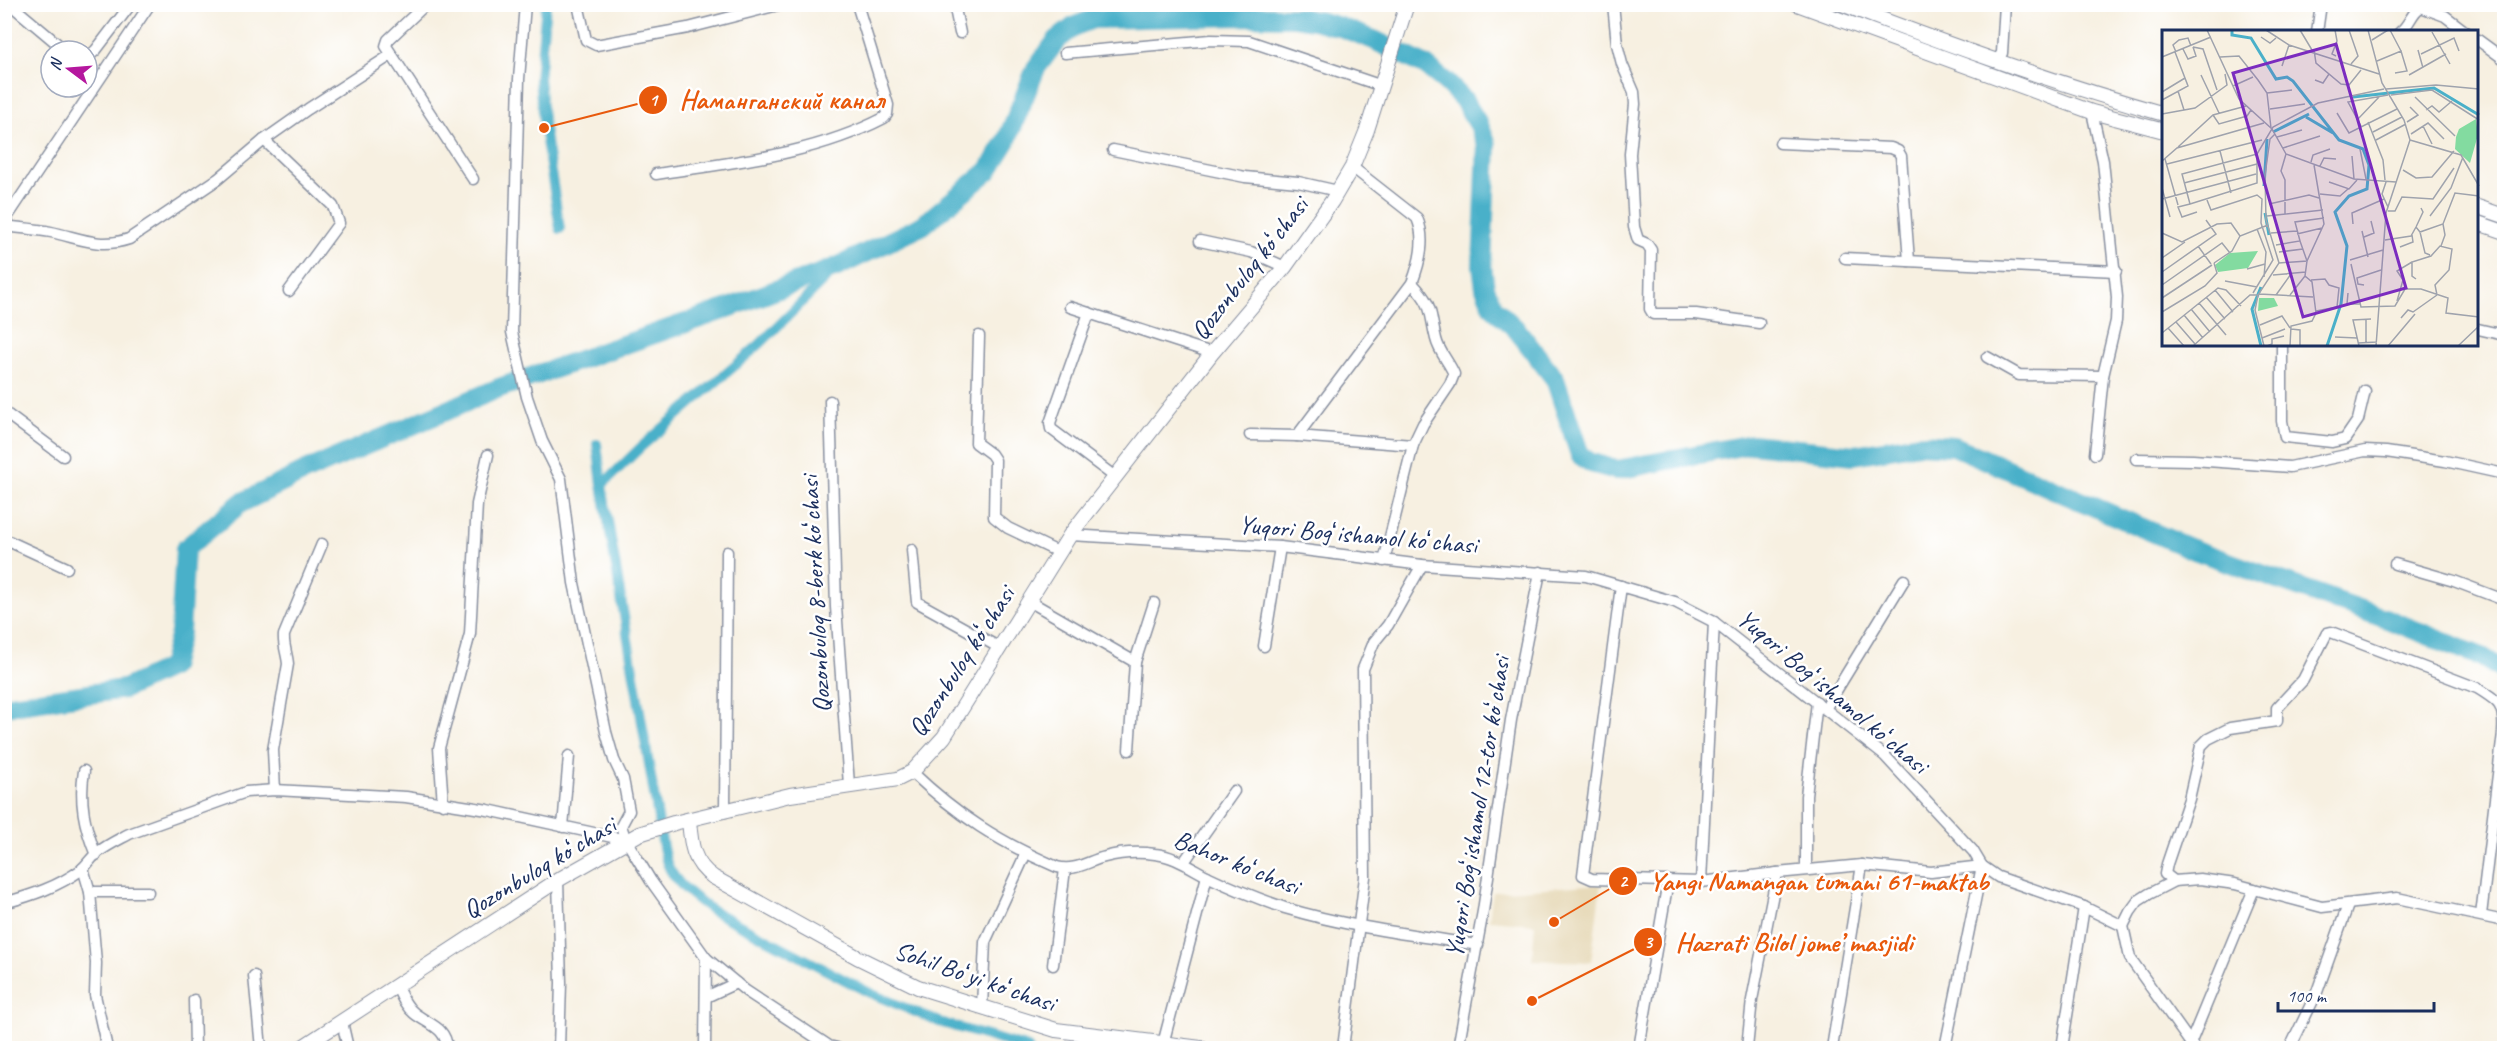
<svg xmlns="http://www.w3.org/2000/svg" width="2509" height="1053" viewBox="0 0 2509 1053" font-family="Caveat,sans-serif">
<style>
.built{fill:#e7daba}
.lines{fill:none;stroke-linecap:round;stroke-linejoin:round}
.canal{stroke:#4ab0c9;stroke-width:10}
.river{stroke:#4ab0c9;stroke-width:20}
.minor-casing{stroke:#8990a0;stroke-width:13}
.major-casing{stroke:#8990a0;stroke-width:16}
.minor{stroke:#fff;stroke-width:10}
.major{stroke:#fff;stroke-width:14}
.labels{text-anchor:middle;stroke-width:5;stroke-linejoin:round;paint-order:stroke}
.street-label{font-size:26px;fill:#1b2f5e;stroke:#fff}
.inset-river{fill:none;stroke:#4ab0c9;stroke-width:3}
.inset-road{fill:none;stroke:#9fa3ad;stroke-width:1.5}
.view{fill:#7b2cbf;fill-opacity:0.15;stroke:#7b2cbf;stroke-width:3}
.inset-edge{fill:none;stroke:#1b2f5e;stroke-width:3}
.leader{fill:none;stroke:#e8590c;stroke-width:2}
.callout-dot{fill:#e8590c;stroke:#fff;stroke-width:2}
.mark-label{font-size:18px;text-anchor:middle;font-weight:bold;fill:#fff}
.callout-label{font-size:27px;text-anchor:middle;font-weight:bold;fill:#e8590c;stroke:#fff;stroke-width:5;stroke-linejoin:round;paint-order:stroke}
</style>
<rect width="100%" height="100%" fill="#fff"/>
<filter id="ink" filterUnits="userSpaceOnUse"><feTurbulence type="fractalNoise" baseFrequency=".0167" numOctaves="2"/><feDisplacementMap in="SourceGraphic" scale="12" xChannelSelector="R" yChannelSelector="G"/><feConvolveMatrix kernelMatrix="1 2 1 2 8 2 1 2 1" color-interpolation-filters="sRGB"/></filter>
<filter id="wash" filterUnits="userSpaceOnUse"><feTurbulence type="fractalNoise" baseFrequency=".008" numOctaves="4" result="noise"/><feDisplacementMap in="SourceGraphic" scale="24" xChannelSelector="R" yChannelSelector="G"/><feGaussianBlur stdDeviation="1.35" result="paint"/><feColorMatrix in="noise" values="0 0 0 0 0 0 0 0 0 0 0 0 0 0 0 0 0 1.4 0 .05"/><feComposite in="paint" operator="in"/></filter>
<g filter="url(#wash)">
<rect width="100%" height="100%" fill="#f7f0e1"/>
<polygon class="built" points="1601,884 1591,962 1532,960 1535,924 1489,920 1493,892"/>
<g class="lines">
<g class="canal">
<polyline points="546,4 539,79 544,128 560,229"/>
<path d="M 597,444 L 602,485 L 660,830 C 662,840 663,852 667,863 C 674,883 696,899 713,911 L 870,993 L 939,1022 L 1028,1048"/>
<polyline points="602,485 641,447 760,344 837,267"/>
</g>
<polyline class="river" points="4,706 124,689 171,667 180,633 185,549 241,503 308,470 499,388 723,310 837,267 923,225 988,171 1006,142 1036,68 1057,40 1075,26 1093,19 1244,16 1294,17 1318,21 1340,27 1374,40 1426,66 1446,82 1463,99 1479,125 1487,145 1482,266 1485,288 1493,307 1517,330 1555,379 1580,455 1591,463 1617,470 1752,444 1854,455 1919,444 1954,446 2189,548 2387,619 2482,657 2504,671"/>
</g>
</g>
<g filter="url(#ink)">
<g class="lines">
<g class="minor-casing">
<g id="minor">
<polyline points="10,4 66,51"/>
<polyline points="426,4 388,40 386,46 473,179"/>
<polyline points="525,4 519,79 512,332 527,397 542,441 561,479 574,583 606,732 614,760 623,779 629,811 621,826 626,840 651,881 706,958 746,991 829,1046 837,1048"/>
<polyline points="578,4 586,40 596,45 688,28 782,4"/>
<polyline points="954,4 960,33"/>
<polyline points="1613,4 1617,44 1622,64 1634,92 1635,104 1630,154 1634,227 1638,240 1647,244 1651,250 1650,309 1653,314 1696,314 1759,323"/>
<polyline points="2063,4 2063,5"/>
<polyline points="2317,32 2321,4"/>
<path d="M 2400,32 C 2410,25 2412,11 2421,7 L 2445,16 L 2466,32"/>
<polyline points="2478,40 2504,59"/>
<polyline points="1065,53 1211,40 1249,41 1382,86"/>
<polyline points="87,58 96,50 131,4"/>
<polyline points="1997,61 2002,53 2005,4"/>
<polyline points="2092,112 2103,161 2117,297 2116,321 2103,376 2095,454"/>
<polyline points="264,140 333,206 339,223 289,291"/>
<polyline points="1780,143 1891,148 1898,151 1901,156 1909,261"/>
<polyline points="1113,150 1245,177 1298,182 1338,191"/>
<path d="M 656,174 C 734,162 813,155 884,118 L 887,114 L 888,105 L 857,4"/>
<polyline points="4,222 150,4"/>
<path d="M 4,226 C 20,228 36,229 51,232 C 80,238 99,249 129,239 L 218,179 L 264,140 L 308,109 L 391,55"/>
<polyline points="1200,241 1251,252 1285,267"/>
<polyline points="1845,258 2116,271"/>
<polyline points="1070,307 1212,353"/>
<polyline points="1089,313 1050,423 1051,429 1115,477"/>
<polyline points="2478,329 2504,335"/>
<polyline points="979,336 976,443 991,454 995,460 994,517 1008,528 1058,552"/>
<polyline points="2282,345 2282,421 2285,437 2332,442 2345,439 2358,420 2365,391"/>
<polyline points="1987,357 2019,375 2103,376"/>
<polyline points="830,401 836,607 849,785"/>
<polyline points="4,412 63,456"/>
<polyline points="1250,435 1297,436 1413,445"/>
<path d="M 1297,436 L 1412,283 C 1420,262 1426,239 1417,218 L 1352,167"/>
<polyline points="2136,459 2193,460 2290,467 2365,451 2386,452 2445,461 2504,474"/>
<polyline points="1070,535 1280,547 1422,565 1586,576 1675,602 1714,622 1885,756 1973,851 1982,866 1998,877 2084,907 2123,926 2130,912 2138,901 2149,894 2174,881 2200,879 2235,884 2322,907 2397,898 2504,921"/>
<polyline points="4,539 67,568"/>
<polyline points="912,550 917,602 1000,648"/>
<path d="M 1384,561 L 1413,445 L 1423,424 L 1450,384 L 1454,374 C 1449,362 1439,352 1436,339 C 1429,312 1434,306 1412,283"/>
<polyline points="2395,564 2454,581 2504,600"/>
<polyline points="1621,586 1583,875 1592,879 1701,882 1777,873 1752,1000 1747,1048"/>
<polyline points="1029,601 1135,662"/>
<polyline points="1264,646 1280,547"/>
<polyline points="1825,709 1904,580"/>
<polyline points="1129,750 1135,662 1154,603"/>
<path d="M 84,771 C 79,801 84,826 96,855"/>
<path d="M 912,772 C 957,815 999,842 1057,867 C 1075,872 1088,861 1105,857 C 1120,853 1139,852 1155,854 C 1175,856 1191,868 1209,877 C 1234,889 1259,899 1285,908 C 1348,927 1413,935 1478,945"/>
<path d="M 275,790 L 273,750 L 288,664 C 287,653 283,645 284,635 L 322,544"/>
<polyline points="443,804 439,748 470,634 477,504 488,455"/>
<polyline points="725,812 727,552"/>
<polyline points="563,827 569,756"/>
<polyline points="1184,862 1234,791"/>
<polyline points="83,868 90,892 96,963 95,995 107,1048"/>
<polyline points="1806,868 1806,796 1817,702"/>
<polyline points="1777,873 1862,865 1931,872 1982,866 1945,1048"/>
<polyline points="558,880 561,983 559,1048"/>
<path d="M 2174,881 L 2165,874 L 2167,864 L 2189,799 L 2201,746 L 2208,739 L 2230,728 L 2277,721 L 2277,708 L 2303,680 L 2327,633 L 2331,632 L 2477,688 C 2500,702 2505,705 2503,733 L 2481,915"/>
<polyline points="1701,882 1714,622"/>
<polyline points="90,892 148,892"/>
<path d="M 4,903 C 33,895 57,887 81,870 C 87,865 91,858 97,853 C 107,845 118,840 129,834 L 246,792 L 275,790 L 406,797 L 488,810 L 626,840"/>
<polyline points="2123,926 2130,958 2194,1048"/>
<polyline points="1053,965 1065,869"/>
<polyline points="254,976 261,1048"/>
<path d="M 396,985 C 401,995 405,1006 414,1013 C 429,1025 446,1027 447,1048"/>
<polyline points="706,997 736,983"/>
<polyline points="194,1000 195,1048"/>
<polyline points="982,1007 985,942 1026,853"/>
<polyline points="342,1022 348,1048"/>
<polyline points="1163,1044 1207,876"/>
<polyline points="2190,1044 2254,889"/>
<polyline points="705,1048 706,958"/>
<polyline points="1343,1048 1365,877 1363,669 1374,642 1388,625 1422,565"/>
<polyline points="1458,1048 1483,911 1511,720 1540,572"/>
<polyline points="1639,1048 1668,881"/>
<polyline points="1832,1048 1862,865"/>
<polyline points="2062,1048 2084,907"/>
<polyline points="2290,1048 2317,992 2348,905"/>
</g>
</g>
<g class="major-casing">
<g id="major">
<polyline points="1797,4 2092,112 2164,131"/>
<path d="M 1842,4 C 1948,45 2055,83 2164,114"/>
<polyline points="2478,207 2504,216"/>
<polyline points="2478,223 2504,232"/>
<path d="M 689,820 C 691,844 692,862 713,877 L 857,957 L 918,987 L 1056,1030 L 1201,1048"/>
<polyline points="301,1048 558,880 639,834 674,823 790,795 898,779 912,772 944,737 1070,535 1212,353 1285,267 1332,201 1352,167 1367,130 1407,4"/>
</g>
</g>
<use href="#minor" class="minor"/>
<use href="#major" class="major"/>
</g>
</g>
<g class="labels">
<g class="street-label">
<text transform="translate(1249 268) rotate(-52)" y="9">Qozonbuloq koʻchasi</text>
<text transform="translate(1358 534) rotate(5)" y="9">Yuqori Bogʻishamol koʻchasi</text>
<text transform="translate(815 594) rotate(-93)" y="9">Qozonbuloq 8-berk koʻchasi</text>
<text transform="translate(961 661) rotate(-57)" y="9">Qozonbuloq koʻchasi</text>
<text transform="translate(1833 691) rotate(40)" y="9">Yuqori Bogʻishamol koʻchasi</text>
<text transform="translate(1477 807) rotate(-81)" y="9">Yuqori Bogʻishamol 12-tor koʻchasi</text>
<text transform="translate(1237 862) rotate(22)" y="9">Bahor koʻchasi</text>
<text transform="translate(539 867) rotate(-31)" y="9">Qozonbuloq koʻchasi</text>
<text transform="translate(975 976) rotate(19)" y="9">Sohil Boʻyi koʻchasi</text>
</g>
</g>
<g transform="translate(2162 30)">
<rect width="316" height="316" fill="#f7f0e1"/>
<path d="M 314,89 L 316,105 L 308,133 L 293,119 L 294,107 L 297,99 ZM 96,221 L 86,238 L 56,242 L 53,235 L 68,223 ZM 97,268 L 112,268 L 116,276 L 96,281 Z" fill="#83dba0"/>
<path class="inset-river" d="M 70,0 L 70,5 L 89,8 L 114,49 L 125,47 L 131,51 L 177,110 L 201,119 L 207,135 L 205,159 L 187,166 L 173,182 L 185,216 L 179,274 L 165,316M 191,67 L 272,58 L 317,85M 144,87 L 171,103M 111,102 L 147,84M 102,156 L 105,109M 103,183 L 107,205M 99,257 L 90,279 L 99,316"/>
<path class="inset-road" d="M 45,0 L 77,69 L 110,99 L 124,124 L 192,149 L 234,152M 104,0 L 127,15 L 217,44M 138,0 L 150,20M 173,0 L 175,11 L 170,24 L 174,26M 187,0 L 196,26 L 189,34M 206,0 L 220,53 L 242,90 L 248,110 L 224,183 L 214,316M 228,0 L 239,21M 270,2 L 288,34M 99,7 L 108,13 L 114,8M 210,10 L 226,0M 31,17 L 41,19 L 55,60M 21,19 L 26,29 L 34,26 L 31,17M 152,20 L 154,33 L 179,54 L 187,55 L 199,40M 256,20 L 261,38M 14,22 L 11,15 L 17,10 L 26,8 L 29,16M 259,24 L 292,8 L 297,21M 0,27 L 49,7M 58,27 L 77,26 L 96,50 L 105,63 L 109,98M 215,31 L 239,21 L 245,41 L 233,43M 120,36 L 127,15M 39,45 L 57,83M 247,45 L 284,24M 153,50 L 161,53 L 167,44M 71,56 L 91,47M 224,59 L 274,55 L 317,59M 16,61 L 22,80M 0,62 L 23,48M 105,63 L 130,60M 229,65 L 270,60 L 317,90M 253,67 L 293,106M 0,70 L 26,56 L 13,22M 108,79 L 143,74M 264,80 L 270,76 L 277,82 L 290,71M 175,83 L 187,103 L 235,79M 0,84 L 33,78 L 65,55 L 63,44M 51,85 L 57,94 L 85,86 L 89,80M 195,90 L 218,66M 206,92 L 221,130 L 223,150M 245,92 L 256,85 L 248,77M 199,96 L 186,72 L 226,65M 261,96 L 270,114M 211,102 L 240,87M 249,104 L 266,93 L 282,109M 115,107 L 140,100M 214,110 L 244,94M 248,110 L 299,125 L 317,156M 16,117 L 51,85 L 84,76M 204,117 L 213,151M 121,118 L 158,106M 198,119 L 204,149M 58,121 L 69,163M 95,124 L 20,144 L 28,174 L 95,153 L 95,124 L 111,97 L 156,73 L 222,59M 190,126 L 192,149M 3,129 L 16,175M 0,131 L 15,118 L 102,93M 149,132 L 151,125 L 168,119M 5,134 L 100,110M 158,136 L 162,128 L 174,129M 241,140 L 254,148 L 270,147 L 292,121M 167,152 L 187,159 L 195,150M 224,152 L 220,164 L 226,177M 22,153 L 95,134M 0,158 L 8,187M 158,164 L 178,166 L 186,159M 0,169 L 94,144M 45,170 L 49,180 L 95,165 L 100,169 L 99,193 L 111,230 L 91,263M 28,174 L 16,177 L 20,187 L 35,182M 107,174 L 147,165 L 157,168M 226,181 L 233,181 L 240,167 L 271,169 L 292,138M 123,184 L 123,150 L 119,141 L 124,124M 105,186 L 161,180M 268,186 L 289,158 L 301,127M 191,194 L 190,183 L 222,169M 254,197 L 261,182 L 259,178M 95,199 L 104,222 L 102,247M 200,201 L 206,227M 258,202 L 263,223 L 268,225M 0,203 L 20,212 L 55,194 L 69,193 L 78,206M 109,203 L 135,201M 135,204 L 160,198M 202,207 L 212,203 L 209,191M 223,210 L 249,206 L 254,197 L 258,202 L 281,194 L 293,163 L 317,166M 114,215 L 138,211 L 133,192 L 162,188M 36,216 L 49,234M 279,216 L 283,205 L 281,194M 238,217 L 251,212 L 250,205M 117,222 L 141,219M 0,228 L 23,212M 188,230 L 221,220M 52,233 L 70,221 L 78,206 L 106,195M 117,233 L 145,231 L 138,211M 189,234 L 199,277 L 233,276 L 243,259 L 259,259 L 286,268 L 284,283 L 317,287M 85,239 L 103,234M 0,242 L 54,204 L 44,190M 111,245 L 144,242M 254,249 L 250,246 L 250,232 L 269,226 L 278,216 L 290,219 L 287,240 L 273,255 L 275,265M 149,250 L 163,249 L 167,255 L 177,258 L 175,277 L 154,281M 63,251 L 95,257M 0,255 L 60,213 L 68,223M 202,255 L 196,254 L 195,248 L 219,240M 53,260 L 71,282M 186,263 L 185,274 L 198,274M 97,264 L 151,267M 114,265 L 129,244M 128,265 L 143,246M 44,267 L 63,289M 0,268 L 50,235M 235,271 L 241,250 L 235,241 L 250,232M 37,273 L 64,305M 29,279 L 48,302M 0,282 L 43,256 L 55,243 L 52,233M 22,285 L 41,308M 239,288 L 246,280 L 251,282 L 275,265M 204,289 L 204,312M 14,292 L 33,314M 98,295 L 120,286 L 128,298M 6,298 L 22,316M 129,299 L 138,300 L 138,316M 0,303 L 56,258 L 64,260 L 79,276M 173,307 L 195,308M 100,308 L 123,299M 196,313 L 215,312M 31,316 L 88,265 L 96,265M 102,316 L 93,280 L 96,265 L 117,233 L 104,190 L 103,145 L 108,109 L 113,104M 105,316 L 110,314 L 110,309 L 122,306M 128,316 L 129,296 L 150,291 L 154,283 L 150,252 L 143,246 L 145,231 L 162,194 L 152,135M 197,316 L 191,290 L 209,289M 226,316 L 253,284M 296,316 L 317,296"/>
<path class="view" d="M 174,14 L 244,258 L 141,287 L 71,43 Z"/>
<rect width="316" height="316" class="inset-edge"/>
</g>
<path class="leader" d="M544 128L653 100M1554 922L1623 881M1532 1001L1648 942"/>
<g class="callout-dot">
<circle cx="544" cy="128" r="6"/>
<circle cx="1554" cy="922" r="6"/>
<circle cx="1532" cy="1001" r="6"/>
<circle cx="653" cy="100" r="15"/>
<circle cx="1623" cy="881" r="15"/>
<circle cx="1648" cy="942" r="15"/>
</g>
<g class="mark-label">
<text x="653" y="106">1</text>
<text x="1623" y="887">2</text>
<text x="1648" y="948">3</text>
</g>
<g class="callout-label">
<text x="782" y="109">Наманганский канал</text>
<text x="1819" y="890">Yangi Namangan tumani 61-maktab</text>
<text x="1794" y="951">Hazrati Bilol jome’ masjidi</text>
</g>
<rect width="2509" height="1053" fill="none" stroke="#fff" stroke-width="24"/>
<g transform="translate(69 69) rotate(286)"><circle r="28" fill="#ffffff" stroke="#a4acbf" stroke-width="1.5"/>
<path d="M0-4.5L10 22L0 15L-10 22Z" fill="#b5179e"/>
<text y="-9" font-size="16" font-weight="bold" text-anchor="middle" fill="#1b2f5e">N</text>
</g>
<path d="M2278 1002v9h156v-9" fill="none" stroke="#1b2f5e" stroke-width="3"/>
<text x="2287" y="1002" font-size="18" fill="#1b2f5e" stroke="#ffffff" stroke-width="4.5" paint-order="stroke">100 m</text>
</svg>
